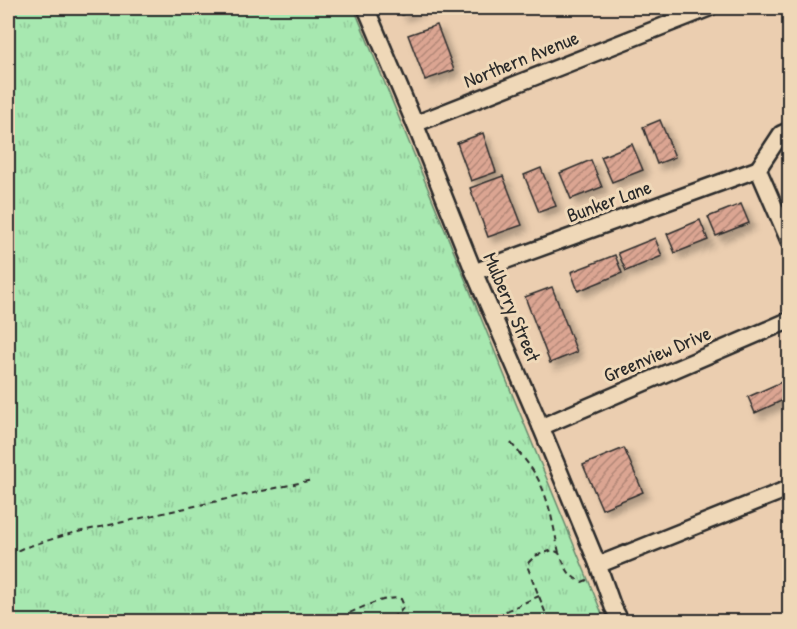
<svg xmlns="http://www.w3.org/2000/svg" width="797" height="629" viewBox="0 0 797 629" font-family="'Patrick Hand',sans-serif">
<style>
.grass{fill:url(#grass-tufts);stroke:#698a6e;stroke-width:1.5}
.building{fill:url(#building-hatch);stroke:#2b2b2b;stroke-width:1.5;filter:url(#shadow)}
.lines{fill:none;stroke-linecap:round;stroke-linejoin:round}
.minor-casing{stroke:#2b2b2b;stroke-width:20}
.path{stroke:#2b2b2b;stroke-width:2;stroke-dasharray:6 4.5;stroke-linecap:butt}
.minor{stroke:#efd8b8;stroke-width:15}
.labels{text-anchor:middle;stroke-width:6;stroke-linejoin:round;paint-order:stroke}
.street-label{font-size:20px;fill:#2b2b2b;stroke:#efd8b8}
</style>
<defs>
<pattern id="grass-tufts" width="24" height="20" patternUnits="userSpaceOnUse" patternTransform="scale(1.5)"><rect width="24" height="20" fill="#a7e8b0"/><path d="M3 7l-1-3M5 7V3M7 7l1-3M15 17l-1-3M17 17v-4M19 17l1-3" fill="none" stroke="#90c798"/></pattern>
<pattern id="building-hatch" width="6" height="6" patternUnits="userSpaceOnUse" patternTransform="scale(1.5)"><rect width="6" height="6" fill="#dba592"/><path d="M-1 1l2-2M0 6l6-6M5 7l2-2" fill="none" stroke="#b28777"/></pattern>
<filter id="shadow"><feDropShadow dx="5.5" dy="5.5" stdDeviation="3" flood-color="#0004"/></filter>
</defs>
<rect width="100%" height="100%" fill="#ebceb0"/>
<filter id="ink" filterUnits="userSpaceOnUse"><feTurbulence type="fractalNoise" baseFrequency=".0167" numOctaves="2"/><feDisplacementMap in="SourceGraphic" scale="12" xChannelSelector="R" yChannelSelector="G"/><feConvolveMatrix kernelMatrix="1 2 1 2 8 2 1 2 1" color-interpolation-filters="sRGB"/></filter>
<g filter="url(#ink)">
<polygon class="grass" points="8,8 354,8 605,621 8,621"/>
<g class="building">
<polygon points="399,8 421,8 402,15"/>
<polygon points="437,25 454,70 425,80 408,35"/>
<polygon points="660,120 675,157 657,164 643,127"/>
<polygon points="483,133 496,172 471,181 457,143"/>
<polygon points="632,144 643,170 612,182 601,157"/>
<polygon points="591,160 602,187 571,199 560,173"/>
<polygon points="541,168 556,206 539,212 524,175"/>
<polygon points="503,176 522,225 488,237 470,188"/>
<polygon points="741,204 749,223 716,236 708,217"/>
<polygon points="700,220 708,240 675,253 667,234"/>
<polygon points="655,238 662,256 626,271 618,253"/>
<polygon points="615,255 622,273 578,291 571,272"/>
<polygon points="552,287 577,352 550,363 525,297"/>
<polygon points="788,379 790,383 790,397 755,413 748,397"/>
<polygon points="624,448 643,492 602,509 583,465"/>
</g>
<g class="lines">
<g class="minor-casing">
<g id="minor">
<polyline points="366,8 415,124 474,272 541,427 598,565 613,607 621,622"/>
<polyline points="415,124 709,8"/>
<polyline points="758,169 790,243"/>
<polyline points="758,169 781,134 790,130"/>
<polyline points="474,272 758,169"/>
<polyline points="541,427 790,320"/>
<polyline points="598,565 790,488"/>
</g>
</g>
<g class="path">
<path d="M 511,443 C 521,455 532,467 539,481 C 550,503 554,529 559,553"/>
<polyline points="8,555 23,548 69,534 312,480"/>
<path d="M 331,622 C 348,614 385,594 401,599 L 404,606 L 400,612 L 386,622"/>
<polyline points="488,622 493,617 539,596"/>
<path d="M 549,622 L 528,568 L 528,563 L 535,556 L 553,550 L 559,553 C 566,567 567,576 582,582 L 587,580"/>
</g>
<use href="#minor" class="minor"/>
</g>
</g>
<g class="labels">
<g class="street-label">
<text transform="translate(521 59) rotate(-22)" y="7">Northern Avenue</text>
<text transform="translate(609 201) rotate(-20)" y="7">Bunker Lane</text>
<text transform="translate(512 307) rotate(67)" y="7">Mulberry Street</text>
<text transform="translate(657 354) rotate(-23)" y="7">Greenview Drive</text>
</g>
</g>
<rect width="797" height="629" fill="none" stroke="#efd8b8" stroke-width="30"/>
<rect x="15" y="15" width="767" height="599" fill="none" stroke="#2b2b2b" stroke-width="2" filter="url(#ink)"/>
</svg>
